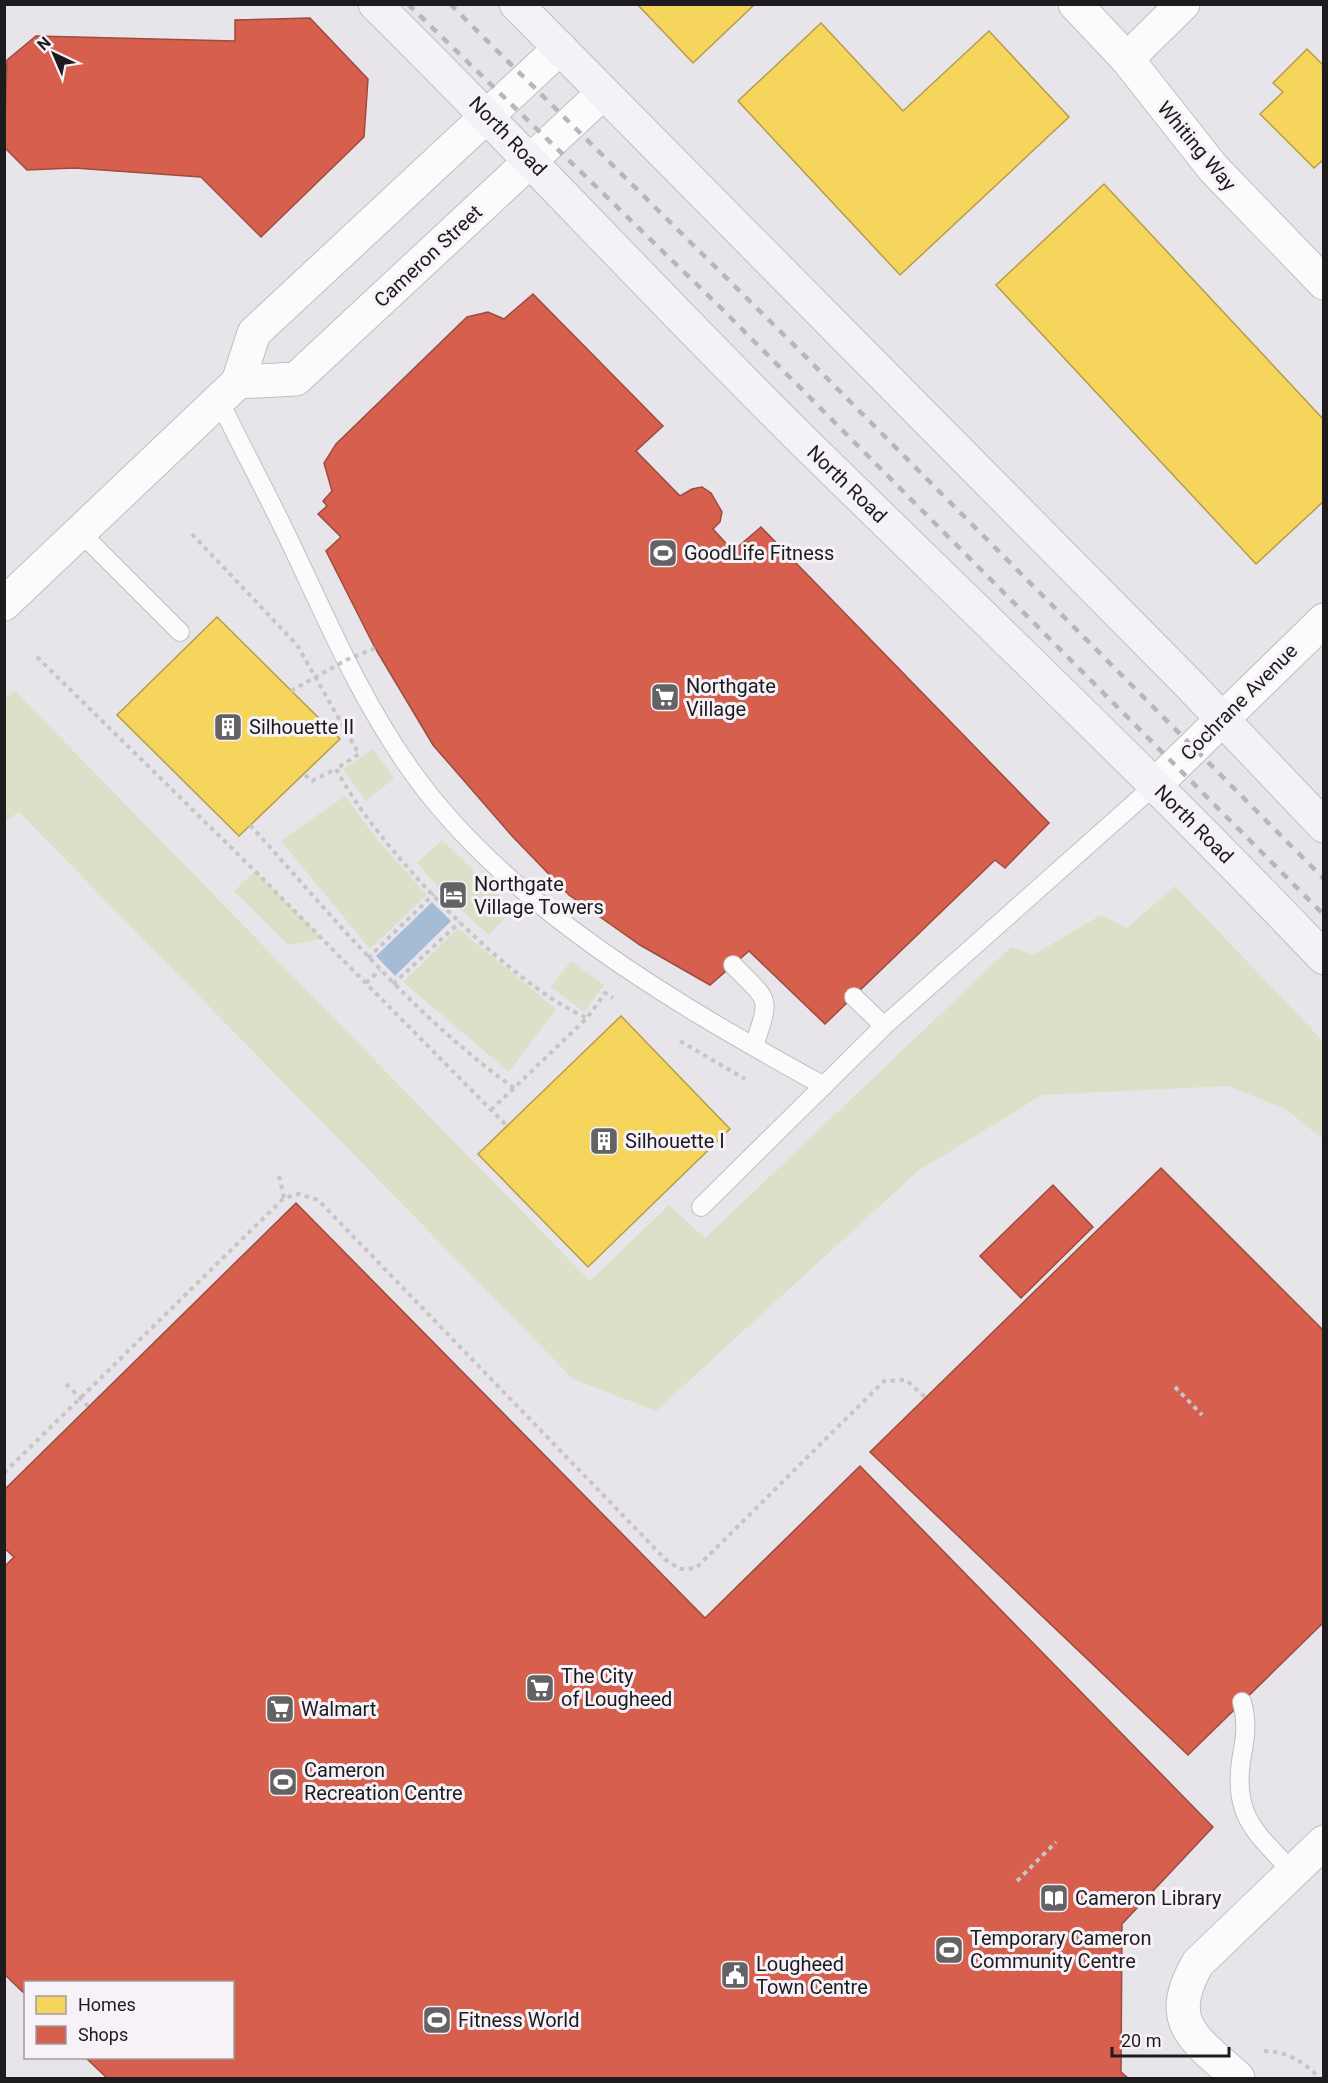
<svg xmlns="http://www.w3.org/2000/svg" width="1328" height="2083" viewBox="0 0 1328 2083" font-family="Roboto,sans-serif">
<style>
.green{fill:#dde0c8}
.water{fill:#a5bcd7}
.homes{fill:#f6d55c;stroke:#b59d49;stroke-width:1.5}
.shops{fill:#d6604d;stroke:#9e4b3f;stroke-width:1.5}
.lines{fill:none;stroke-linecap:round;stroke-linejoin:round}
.service-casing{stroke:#c0bec1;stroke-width:20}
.minor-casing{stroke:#c0bec1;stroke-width:35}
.tertiary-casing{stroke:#c0bec1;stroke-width:35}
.secondary-casing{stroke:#c0bec1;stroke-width:35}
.path{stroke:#c7c5c7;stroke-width:4;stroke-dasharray:4.5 4.5;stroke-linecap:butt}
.service{stroke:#fcfbfc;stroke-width:18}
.minor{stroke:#fcfbfc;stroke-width:33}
.tertiary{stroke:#fcfbfc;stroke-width:33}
.secondary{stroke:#f2f3f7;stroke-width:33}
.rail{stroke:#b8b6b8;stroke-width:4.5;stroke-dasharray:8 8;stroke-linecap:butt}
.path-bridge{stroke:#c7c5c7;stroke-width:4;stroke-dasharray:4.5 4.5;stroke-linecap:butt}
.labels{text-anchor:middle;stroke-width:6;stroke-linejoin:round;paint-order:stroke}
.street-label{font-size:20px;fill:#1d1b1e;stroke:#f6f2f8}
.poi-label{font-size:20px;fill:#1d1b1e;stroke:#f6f2f8;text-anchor:start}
</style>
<rect width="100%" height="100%" fill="#e8e5ea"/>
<g class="green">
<polygon points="15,691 590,1281 669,1205 705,1238 1011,947 1033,955 1101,915 1127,928 1175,886 1323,1041 1323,1139 1285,1109 1228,1086 1042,1095 918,1171 656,1411 573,1379 19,812 5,821 5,698"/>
<polygon points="373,749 394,778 366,801 343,769"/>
<polygon points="345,796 376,838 427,895 370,949 281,841"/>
<polygon points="442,840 513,909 489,935 451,901 417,863"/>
<polygon points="255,871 323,939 288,945 234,891"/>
<polygon points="458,928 556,1009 509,1072 403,982"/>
<polygon points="571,961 604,985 584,1012 551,987"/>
</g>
<polygon class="water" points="432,902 451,921 395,976 376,956"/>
<g class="homes">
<polygon points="637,4 755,4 693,63"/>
<polygon points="821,23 903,111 989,31 1069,117 900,275 738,101"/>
<polygon points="1307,49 1324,66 1324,159 1314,168 1260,114 1283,92 1273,83"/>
<polygon points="1104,184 1324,420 1324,501 1256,564 996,285"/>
<polygon points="217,617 340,739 239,836 117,715"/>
<polygon points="621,1016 730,1129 588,1267 478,1154"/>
</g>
<g class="shops">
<polygon points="310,18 368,79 364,137 261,237 201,177 74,168 27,170 4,147 7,60 36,36 235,41 235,20"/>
<polygon points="533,294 663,426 636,451 680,496 692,489 702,487 711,493 722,512 720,522 713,529 733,551 761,527 1049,823 1005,868 995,860 825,1024 749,951 710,985 640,945 569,895 512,836 433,745 375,648 326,551 341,537 318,514 327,506 323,501 332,491 324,463 336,444 467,317 488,312 504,319"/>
<polygon points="1161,1168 1324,1331 1324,1622 1188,1755 870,1452"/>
<polygon points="1053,1185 1093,1227 1021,1298 980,1256"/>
<polygon points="296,1203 705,1618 860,1466 1213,1827 1122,1924 1121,2072 1128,2078 107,2078 86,2058 232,2058 232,1982 26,1982 26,1995 4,1974 4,1567 14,1557 4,1548 4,1490"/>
</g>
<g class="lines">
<g class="service-casing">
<g id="service">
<path d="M 219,400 C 242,448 268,495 291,544 C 328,622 360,698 410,769 C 507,907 679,1006 824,1086"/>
<polyline points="80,532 180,632"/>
<path d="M 733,965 C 770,1003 771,995 754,1046"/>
<polyline points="854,997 884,1026"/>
<polyline points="701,1207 884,1026 1155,785"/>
<path d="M 1242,1702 C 1248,1724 1245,1740 1241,1761 C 1233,1817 1257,1834 1293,1872"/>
</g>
</g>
<g class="minor-casing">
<g id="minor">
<polyline points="1127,59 1183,4"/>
<polyline points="1155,785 1324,620"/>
</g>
</g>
<g class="tertiary-casing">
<g id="tertiary">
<polyline points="1075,4 1127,59 1213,168 1324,283"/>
<polyline points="238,382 296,379 602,94"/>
<polyline points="4,604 238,382 254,333 560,48"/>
<path d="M 1238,2078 C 1195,2039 1163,2023 1198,1963 L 1324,1842"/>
</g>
</g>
<g class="secondary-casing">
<g id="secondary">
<path d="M 375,4 C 518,145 654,293 796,434 C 973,608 1153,778 1324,958"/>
<polyline points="516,4 1186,681 1324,826"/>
</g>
</g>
<g class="path">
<path d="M 192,534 L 297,645 L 359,754 L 336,769 C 376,846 508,984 587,1018"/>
<polyline points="37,657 255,871 507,1126"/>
<polyline points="305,775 312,781 336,769"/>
<path d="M 250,825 C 334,918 412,1015 514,1088"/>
<polyline points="368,958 434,894"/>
<polyline points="366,983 380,970"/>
<polyline points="393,984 460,922"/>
<polyline points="680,1041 745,1079"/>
<polyline points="491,1110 587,1018 605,993 613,998"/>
<polyline points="279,1176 284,1198"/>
<polyline points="66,1384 89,1407"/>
<polyline points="1175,1387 1202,1415"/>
<polyline points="4,1473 284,1198 299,1194 318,1200 666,1560 680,1569 696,1568 884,1381 906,1380 926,1398"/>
<polyline points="1017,1881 1056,1842"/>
<path d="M 1264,2051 C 1289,2052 1302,2061 1320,2078"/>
</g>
<use href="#service" class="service"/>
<use href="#minor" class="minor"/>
<use href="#tertiary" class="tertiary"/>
<use href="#secondary" class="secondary"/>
<g class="rail">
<polyline points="408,4 718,305 1324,915"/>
<polyline points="450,4 787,338 1324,879"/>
</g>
<polyline class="path-bridge" points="291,691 346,660 375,648"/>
</g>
<defs>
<g id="stadium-square" transform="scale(1.5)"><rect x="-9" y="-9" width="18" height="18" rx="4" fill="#646265" stroke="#f6f2f8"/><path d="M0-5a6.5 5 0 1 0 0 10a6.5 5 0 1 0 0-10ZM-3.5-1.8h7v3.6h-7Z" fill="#fff"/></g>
<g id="supermarket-square" transform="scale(1.5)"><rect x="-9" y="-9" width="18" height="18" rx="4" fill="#646265" stroke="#f6f2f8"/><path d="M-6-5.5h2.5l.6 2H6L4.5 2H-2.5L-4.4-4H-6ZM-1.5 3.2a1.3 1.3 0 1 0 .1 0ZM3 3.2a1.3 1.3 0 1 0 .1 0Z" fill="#fff"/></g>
<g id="building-square" transform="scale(1.5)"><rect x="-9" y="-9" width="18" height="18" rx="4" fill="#646265" stroke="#f6f2f8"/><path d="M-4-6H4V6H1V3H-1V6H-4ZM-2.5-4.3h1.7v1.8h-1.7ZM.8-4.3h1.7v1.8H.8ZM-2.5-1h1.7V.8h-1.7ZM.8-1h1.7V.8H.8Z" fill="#fff"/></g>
<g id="hotel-square" transform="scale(1.5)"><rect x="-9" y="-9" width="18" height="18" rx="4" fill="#646265" stroke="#f6f2f8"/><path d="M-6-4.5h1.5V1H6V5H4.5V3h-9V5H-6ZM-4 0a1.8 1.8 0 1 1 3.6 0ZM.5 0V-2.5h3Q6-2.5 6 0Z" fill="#fff"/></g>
<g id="library-square" transform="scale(1.5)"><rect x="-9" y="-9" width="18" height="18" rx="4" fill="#646265" stroke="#f6f2f8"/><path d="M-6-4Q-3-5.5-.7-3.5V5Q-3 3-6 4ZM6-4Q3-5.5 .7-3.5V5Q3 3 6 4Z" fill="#fff"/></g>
<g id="civic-square" transform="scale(1.5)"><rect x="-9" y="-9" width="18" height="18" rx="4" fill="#646265" stroke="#f6f2f8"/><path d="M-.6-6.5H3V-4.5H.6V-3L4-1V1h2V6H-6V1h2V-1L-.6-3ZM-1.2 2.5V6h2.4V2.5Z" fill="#fff"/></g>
</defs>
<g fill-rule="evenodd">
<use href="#stadium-square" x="663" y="553"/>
<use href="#supermarket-square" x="665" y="697"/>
<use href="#building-square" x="228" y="727"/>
<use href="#hotel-square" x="453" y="895"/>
<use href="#building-square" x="604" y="1141"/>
<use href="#supermarket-square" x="540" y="1688"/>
<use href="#supermarket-square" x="280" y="1709"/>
<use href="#stadium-square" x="283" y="1782"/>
<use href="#library-square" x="1054" y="1898"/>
<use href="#stadium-square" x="949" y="1950"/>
<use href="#civic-square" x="735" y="1975"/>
<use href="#stadium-square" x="437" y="2020"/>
</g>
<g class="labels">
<g class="street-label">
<text transform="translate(508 136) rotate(46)" y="7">North Road</text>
<text transform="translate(1197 146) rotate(50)" y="7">Whiting Way</text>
<text transform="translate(428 256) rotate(-43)" y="7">Cameron Street</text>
<text transform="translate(847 484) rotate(44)" y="7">North Road</text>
<text transform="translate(1239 702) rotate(-45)" y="7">Cochrane Avenue</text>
<text transform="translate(1194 824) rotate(45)" y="7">North Road</text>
</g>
<g class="poi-label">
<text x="684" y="560">GoodLife Fitness</text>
<text x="686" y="693">Northgate<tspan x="686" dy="23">Village</tspan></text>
<text x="249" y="734">Silhouette II</text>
<text x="474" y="891">Northgate<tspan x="474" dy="23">Village Towers</tspan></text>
<text x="625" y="1148">Silhouette I</text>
<text x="561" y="1683">The City<tspan x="561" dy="23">of Lougheed</tspan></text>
<text x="301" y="1716">Walmart</text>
<text x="304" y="1777">Cameron<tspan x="304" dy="23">Recreation Centre</tspan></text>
<text x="1075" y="1905">Cameron Library</text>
<text x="970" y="1945">Temporary Cameron<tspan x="970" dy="23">Community Centre</tspan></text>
<text x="756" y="1971">Lougheed<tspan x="756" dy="23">Town Centre</tspan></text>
<text x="458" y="2027">Fitness World</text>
</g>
</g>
<rect width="1328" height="2083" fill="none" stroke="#1d1b1e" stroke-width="12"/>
<rect x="24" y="1981" width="210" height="78" fill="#f6f2f8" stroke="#9f9ca1" stroke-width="1.5"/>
<rect x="36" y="1996" width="30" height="18" fill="#f6d55c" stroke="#9f9ca1" stroke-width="1.5"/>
<text x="78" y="2011" font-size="18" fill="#1d1b1e">Homes</text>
<rect x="36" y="2026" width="30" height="18" fill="#d6604d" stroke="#9f9ca1" stroke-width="1.5"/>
<text x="78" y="2041" font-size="18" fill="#1d1b1e">Shops</text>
<g transform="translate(54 54) rotate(316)" stroke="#f6f2f8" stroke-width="4.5" paint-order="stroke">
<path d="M0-4.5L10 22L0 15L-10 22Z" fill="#1d1b1e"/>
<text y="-9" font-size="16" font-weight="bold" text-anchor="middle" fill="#1d1b1e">N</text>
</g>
<path d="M1112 2047v9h117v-9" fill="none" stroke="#1d1b1e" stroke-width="3"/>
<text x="1121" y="2047" font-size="18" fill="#1d1b1e" stroke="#f6f2f8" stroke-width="4.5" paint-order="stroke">20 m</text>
</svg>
